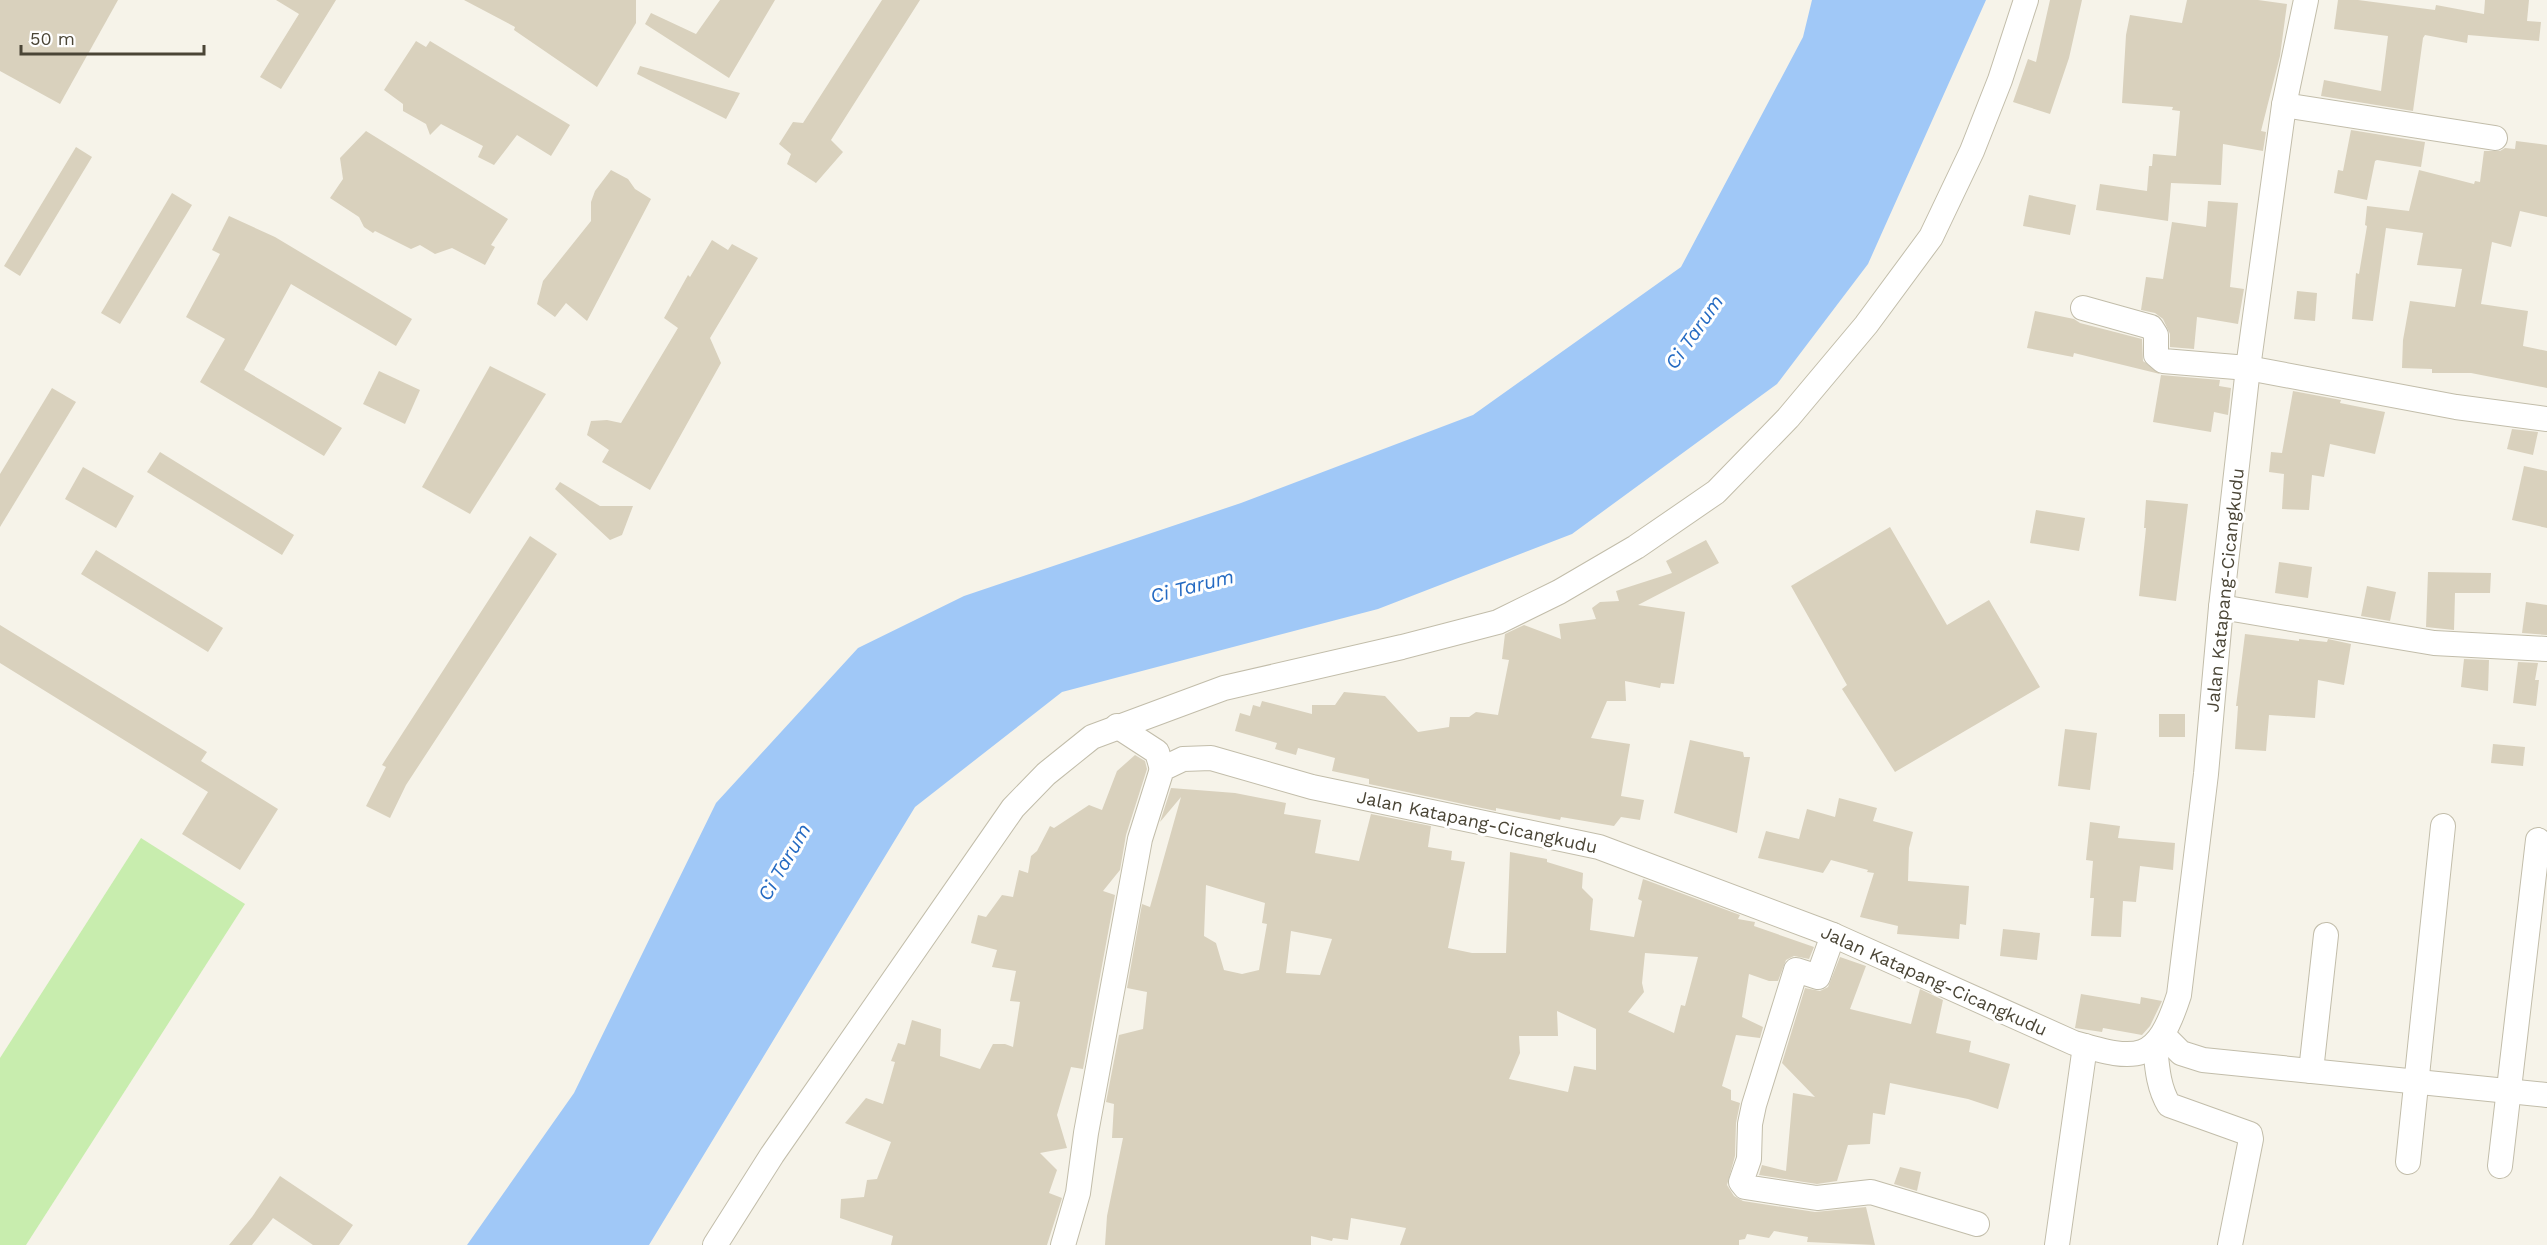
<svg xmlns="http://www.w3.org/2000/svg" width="2547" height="1245" viewBox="0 0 2547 1245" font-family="'Work Sans',sans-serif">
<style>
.green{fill:#c8edae}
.water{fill:#a0c8f7}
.building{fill:#d9d1bd;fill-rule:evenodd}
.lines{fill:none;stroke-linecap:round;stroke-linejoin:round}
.minor-casing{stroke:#c2bdaa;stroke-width:26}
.minor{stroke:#fff;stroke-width:24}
.labels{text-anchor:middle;stroke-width:6;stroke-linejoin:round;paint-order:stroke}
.street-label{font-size:18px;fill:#4a4536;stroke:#fff}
.water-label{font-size:20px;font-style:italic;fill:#246ac2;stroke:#fff}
</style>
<rect width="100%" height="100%" fill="#f6f3e9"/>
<polygon class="green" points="141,838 245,904 26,1245 0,1245 0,1058"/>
<polygon class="water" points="1812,0 1986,0 1868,264 1777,384 1572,534 1378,609 1062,692 915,807 649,1245 467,1245 574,1093 716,803 858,648 964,596 1241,503 1473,415 1681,267 1803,37"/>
<g class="building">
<polygon points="0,0 118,0 60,104 0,71"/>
<polygon points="276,0 336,0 281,89 260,77 299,14"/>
<polygon points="464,0 636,0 636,23 597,87 514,30 515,27"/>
<polygon points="720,0 775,0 729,78 645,24 651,13 696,34"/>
<polygon points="882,0 920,0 831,140 843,152 816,183 787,164 791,154 779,144 793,122 803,123"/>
<polygon points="2050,0 2082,0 2069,58 2050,114 2013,102 2028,59 2036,62"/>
<polygon points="2187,0 2258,0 2287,4 2280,56 2261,131 2266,132 2263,151 2223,144 2221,185 2171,183 2168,221 2096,210 2100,184 2147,191 2149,166 2152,166 2153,154 2176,156 2180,111 2172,110 2173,107 2122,103 2126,35 2130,15 2182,23"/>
<polygon points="2338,0 2358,0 2435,10 2436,5 2484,14 2485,0 2529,0 2527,21 2541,22 2539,41 2468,35 2467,43 2425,35 2423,38 2413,111 2321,96 2324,80 2381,91 2388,36 2334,29"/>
<polygon points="416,41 426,47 430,41 570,125 551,156 517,135 494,165 478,157 483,146 441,124 430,135 426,124 403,111 403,104 384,90"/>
<polygon points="640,66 740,93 726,119 637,74"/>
<polygon points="2351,130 2425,142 2421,167 2377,160 2375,161 2367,200 2334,193 2338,170 2343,171"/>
<polygon points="366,131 508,219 491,245 495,247 485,265 452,248 435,254 420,245 411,249 375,231 373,233 364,227 359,217 330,198 343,179 340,158"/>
<polygon points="2516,141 2547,145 2547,217 2520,211 2511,247 2492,242 2481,304 2528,311 2523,346 2547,351 2547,388 2471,373 2432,373 2432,369 2402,368 2403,340 2410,301 2455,307 2462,269 2417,265 2423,233 2386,228 2373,321 2352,319 2356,273 2359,274 2367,226 2365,225 2367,206 2409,211 2419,170 2474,184 2475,181 2480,182 2484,151 2500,151 2505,148 2515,149"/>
<polygon points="76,147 92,157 20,276 4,266"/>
<polygon points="611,170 628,179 635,189 651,199 587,321 566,303 555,317 537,304 543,281 591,221 591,202 595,191"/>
<polygon points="172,193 192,205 120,324 101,313"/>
<polygon points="2029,195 2076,205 2070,235 2023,226"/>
<polygon points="2208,201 2238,203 2230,287 2244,289 2238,324 2197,317 2194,349 2170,347 2170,334 2163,319 2155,313 2141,310 2146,277 2163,279 2172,222 2206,227"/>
<polygon points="229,216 275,237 412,319 396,346 291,284 244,370 342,428 324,456 200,382 225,339 186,317 220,254 212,250"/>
<polygon points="712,240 728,250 732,244 758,258 710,338 721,363 650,490 602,462 609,450 587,435 591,421 607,420 621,423 678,328 664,318 688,275 690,277"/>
<polygon points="2297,291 2317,293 2315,321 2294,319"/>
<polygon points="2035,311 2074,319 2080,323 2142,339 2143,361 2160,374 2074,353 2073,357 2027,348"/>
<polygon points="490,366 546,394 470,514 422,487"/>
<polygon points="379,371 420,390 405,424 363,404"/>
<polygon points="2161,375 2220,380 2219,386 2231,388 2228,415 2214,412 2211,432 2153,422"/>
<polygon points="52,388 76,402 0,527 0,474"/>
<polygon points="2293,391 2341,400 2340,403 2385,412 2375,454 2330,444 2324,477 2312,475 2309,510 2282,509 2284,474 2269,472 2271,452 2282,453"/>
<polygon points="2512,429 2538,432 2533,455 2507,449"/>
<polygon points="160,452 294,535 282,555 147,472"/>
<polygon points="2524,466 2547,471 2547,528 2512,520"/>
<polygon points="83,467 134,496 116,528 65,499"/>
<polygon points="560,482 600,506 633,506 622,535 610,540 555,489"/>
<polygon points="2146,500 2188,504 2176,601 2139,596 2146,528 2144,528"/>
<polygon points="2036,510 2085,518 2079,551 2030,543"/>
<polygon points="1890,527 1947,625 1989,600 2040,687 1895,772 1842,689 1847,685 1791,586"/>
<polygon points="530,536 557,554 406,785 390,818 366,806 386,767 382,765"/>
<polygon points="1706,540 1719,563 1638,605 1685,612 1674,684 1661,683 1660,688 1625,681 1626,701 1607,701 1591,738 1630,744 1621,796 1644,800 1640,820 1621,817 1614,826 1561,817 1560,820 1496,808 1496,811 1369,784 1369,779 1332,771 1335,758 1298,748 1296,755 1275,749 1277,743 1235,731 1240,713 1250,716 1253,705 1260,707 1262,701 1312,714 1312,705 1335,705 1344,692 1385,696 1418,732 1449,727 1450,717 1469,717 1476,712 1498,715 1509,660 1502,659 1505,634 1524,625 1561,639 1559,624 1596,619 1592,608 1600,602 1619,601 1616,591 1672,573 1666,561"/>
<polygon points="96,550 223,628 208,652 81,574"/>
<polygon points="2279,562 2312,567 2308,598 2275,593"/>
<polygon points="2428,572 2491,573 2490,593 2455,593 2454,630 2426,627"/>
<polygon points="2367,586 2396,592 2390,621 2361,616"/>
<polygon points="2526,602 2547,605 2547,635 2522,633"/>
<polygon points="0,625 207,752 201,761 278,809 240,870 182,834 208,792 0,663"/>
<polygon points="2245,634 2299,641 2299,639 2327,642 2328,639 2351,644 2344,685 2318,680 2315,718 2269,715 2266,751 2235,749 2238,706 2236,706"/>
<polygon points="2464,659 2489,660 2488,691 2461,687"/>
<polygon points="2518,662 2538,663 2535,680 2539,680 2536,706 2513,703"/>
<rect x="2159" y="714" width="26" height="23"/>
<polygon points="2065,729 2097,733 2090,790 2058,786"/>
<polygon points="1690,740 1743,752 1744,757 1750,757 1737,833 1674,813"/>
<polygon points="2493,744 2525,747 2523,766 2491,763"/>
<polygon points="1135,755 1145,761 1147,769 1126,835 1120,870 1103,891 1115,895 1083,1069 1071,1067 1057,1115 1067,1148 1040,1153 1057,1170 1049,1193 1062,1198 1047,1245 891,1245 893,1236 840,1218 841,1199 864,1197 867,1180 877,1179 891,1142 845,1123 866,1098 883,1104 895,1062 891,1061 898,1043 905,1045 912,1020 941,1029 940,1056 980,1069 993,1044 1005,1044 1013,1047 1020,1002 1010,1001 1016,971 992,967 997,950 971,943 978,915 986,917 1002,895 1013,897 1019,870 1028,873 1031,856 1037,851 1050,826 1054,828 1089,805 1102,810 1117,771"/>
<path d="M 1171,788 L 1235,793 L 1286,803 L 1284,814 L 1321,820 L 1315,853 L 1359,861 L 1371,814 L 1431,826 L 1428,847 L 1452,851 L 1451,860 L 1465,862 L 1448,948 L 1472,953 L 1506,953 L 1510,852 L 1547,859 L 1547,862 L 1583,873 L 1582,888 L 1593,899 L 1590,930 L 1634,937 L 1642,901 L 1638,899 L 1643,879 L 1740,915 L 1738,919 L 1755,922 L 1754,926 L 1814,947 L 1809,959 L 1794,956 L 1786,960 L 1778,981 L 1769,981 L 1749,974 L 1742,1017 L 1763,1027 L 1760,1038 L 1736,1035 L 1722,1086 L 1731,1090 L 1731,1100 L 1740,1103 L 1736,1123 L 1735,1156 L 1727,1185 L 1734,1196 L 1743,1201 L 1815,1212 L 1866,1207 L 1875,1245 L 1807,1242 L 1808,1237 L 1774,1231 L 1769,1238 L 1747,1234 L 1745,1239 L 1739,1240 L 1739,1245 L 1400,1245 L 1406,1228 L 1351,1218 L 1348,1240 L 1333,1238 L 1332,1241 L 1311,1236 L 1311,1245 L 1105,1245 L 1107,1216 L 1123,1138 L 1112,1138 L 1114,1104 L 1106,1102 L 1119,1035 L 1143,1029 L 1147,992 L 1127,988 L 1142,904 L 1150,907 L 1181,797 L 1160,822 ZM 1206,885 L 1265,903 L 1262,923 L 1267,924 L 1259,970 L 1242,974 L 1224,970 L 1216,943 L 1204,936 ZM 1291,931 L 1332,939 L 1320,975 L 1286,973 ZM 1645,953 L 1698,957 L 1685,1006 L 1681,1005 L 1674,1033 L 1628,1012 L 1644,992 L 1642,983 ZM 1557,1011 L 1596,1029 L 1596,1070 L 1574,1066 L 1568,1092 L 1509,1079 L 1520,1053 L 1519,1036 L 1558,1036 Z"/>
<polygon points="1839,798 1877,808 1873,821 1913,832 1909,848 1908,881 1969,886 1966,925 1960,924 1959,939 1897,934 1898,926 1860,917 1874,873 1867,872 1868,870 1831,860 1823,873 1758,858 1766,831 1799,839 1807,809 1835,817"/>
<polygon points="2090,822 2120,826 2118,838 2175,843 2173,870 2140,866 2136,902 2123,901 2121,937 2091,936 2094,898 2090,898 2093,861 2086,860"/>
<polygon points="2003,929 2040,933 2037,960 2000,956"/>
<polygon points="1840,957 1866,966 1850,1009 1911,1024 1920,989 1943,1000 1936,1033 1971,1041 1969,1052 2010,1064 1998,1109 1968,1099 1890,1083 1885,1115 1873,1113 1870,1144 1848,1145 1837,1181 1817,1184 1759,1175 1762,1165 1786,1171 1793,1093 1815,1097 1782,1063 1805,988 1820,991 1828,987"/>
<polygon points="2081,994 2140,1004 2141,997 2162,1001 2150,1026 2142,1035 2103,1028 2102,1032 2075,1028"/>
<polygon points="1900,1167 1921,1172 1917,1191 1894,1184"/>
<polygon points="280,1176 353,1225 339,1245 313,1245 273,1218 252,1245 229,1245 252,1217"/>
</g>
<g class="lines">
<g class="minor-casing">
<g id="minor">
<polyline points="2284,105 2495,138"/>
<polyline points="2083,308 2151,327 2156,335 2156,355 2163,361 2248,368 2456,407 2547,419"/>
<polyline points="2221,607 2434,643 2547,649"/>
<polyline points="1117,726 1157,752 1162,769"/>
<polyline points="1833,935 1818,977 1796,970 1754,1105 1750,1124 1749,1159 1741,1182 1745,1187 1817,1198 1871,1192 1977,1224"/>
<polyline points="2163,1035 2181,1053 2203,1060 2547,1095"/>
<path d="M 2155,1046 C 2157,1066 2158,1087 2169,1105 L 2250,1134 L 2251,1139 L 2230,1245"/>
<polyline points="2311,1071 2326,935"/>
<polyline points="2408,1162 2443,826"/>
<polyline points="2500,1166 2538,840"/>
<polyline points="715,1245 772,1155 1013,808 1046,774 1092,737 1224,688 1402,647 1498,622 1559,592 1636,547 1716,492 1788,418 1866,325 1931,237 1972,151 2000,80 2026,0"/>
<path d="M 1063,1245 L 1078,1193 L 1086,1133 L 1140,839 L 1162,769 L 1183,759 L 1211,758 L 1312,787 L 1599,847 L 1833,935 L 2074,1043 C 2139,1062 2157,1063 2179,995 L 2206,774 L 2221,607 L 2248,368 L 2284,105 L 2306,0"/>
<polyline points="2057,1245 2085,1046"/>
</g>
</g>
<use href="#minor" class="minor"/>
</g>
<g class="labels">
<g class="street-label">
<text transform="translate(2225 590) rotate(-84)" y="6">Jalan Katapang-Cicangkudu</text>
<text transform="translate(1477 822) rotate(12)" y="6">Jalan Katapang-Cicangkudu</text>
<text transform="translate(1934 981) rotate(24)" y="6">Jalan Katapang-Cicangkudu</text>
</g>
<g class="water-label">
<text transform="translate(1694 332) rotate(-55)" y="7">Ci Tarum</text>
<text transform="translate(1192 586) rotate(-14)" y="7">Ci Tarum</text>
<text transform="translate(784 862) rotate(-60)" y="7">Ci Tarum</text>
</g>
</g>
<path d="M21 45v9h183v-9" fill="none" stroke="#4a4536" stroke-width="3"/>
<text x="30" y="45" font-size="18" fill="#4a4536" stroke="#ffffff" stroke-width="4.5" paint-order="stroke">50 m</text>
</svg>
